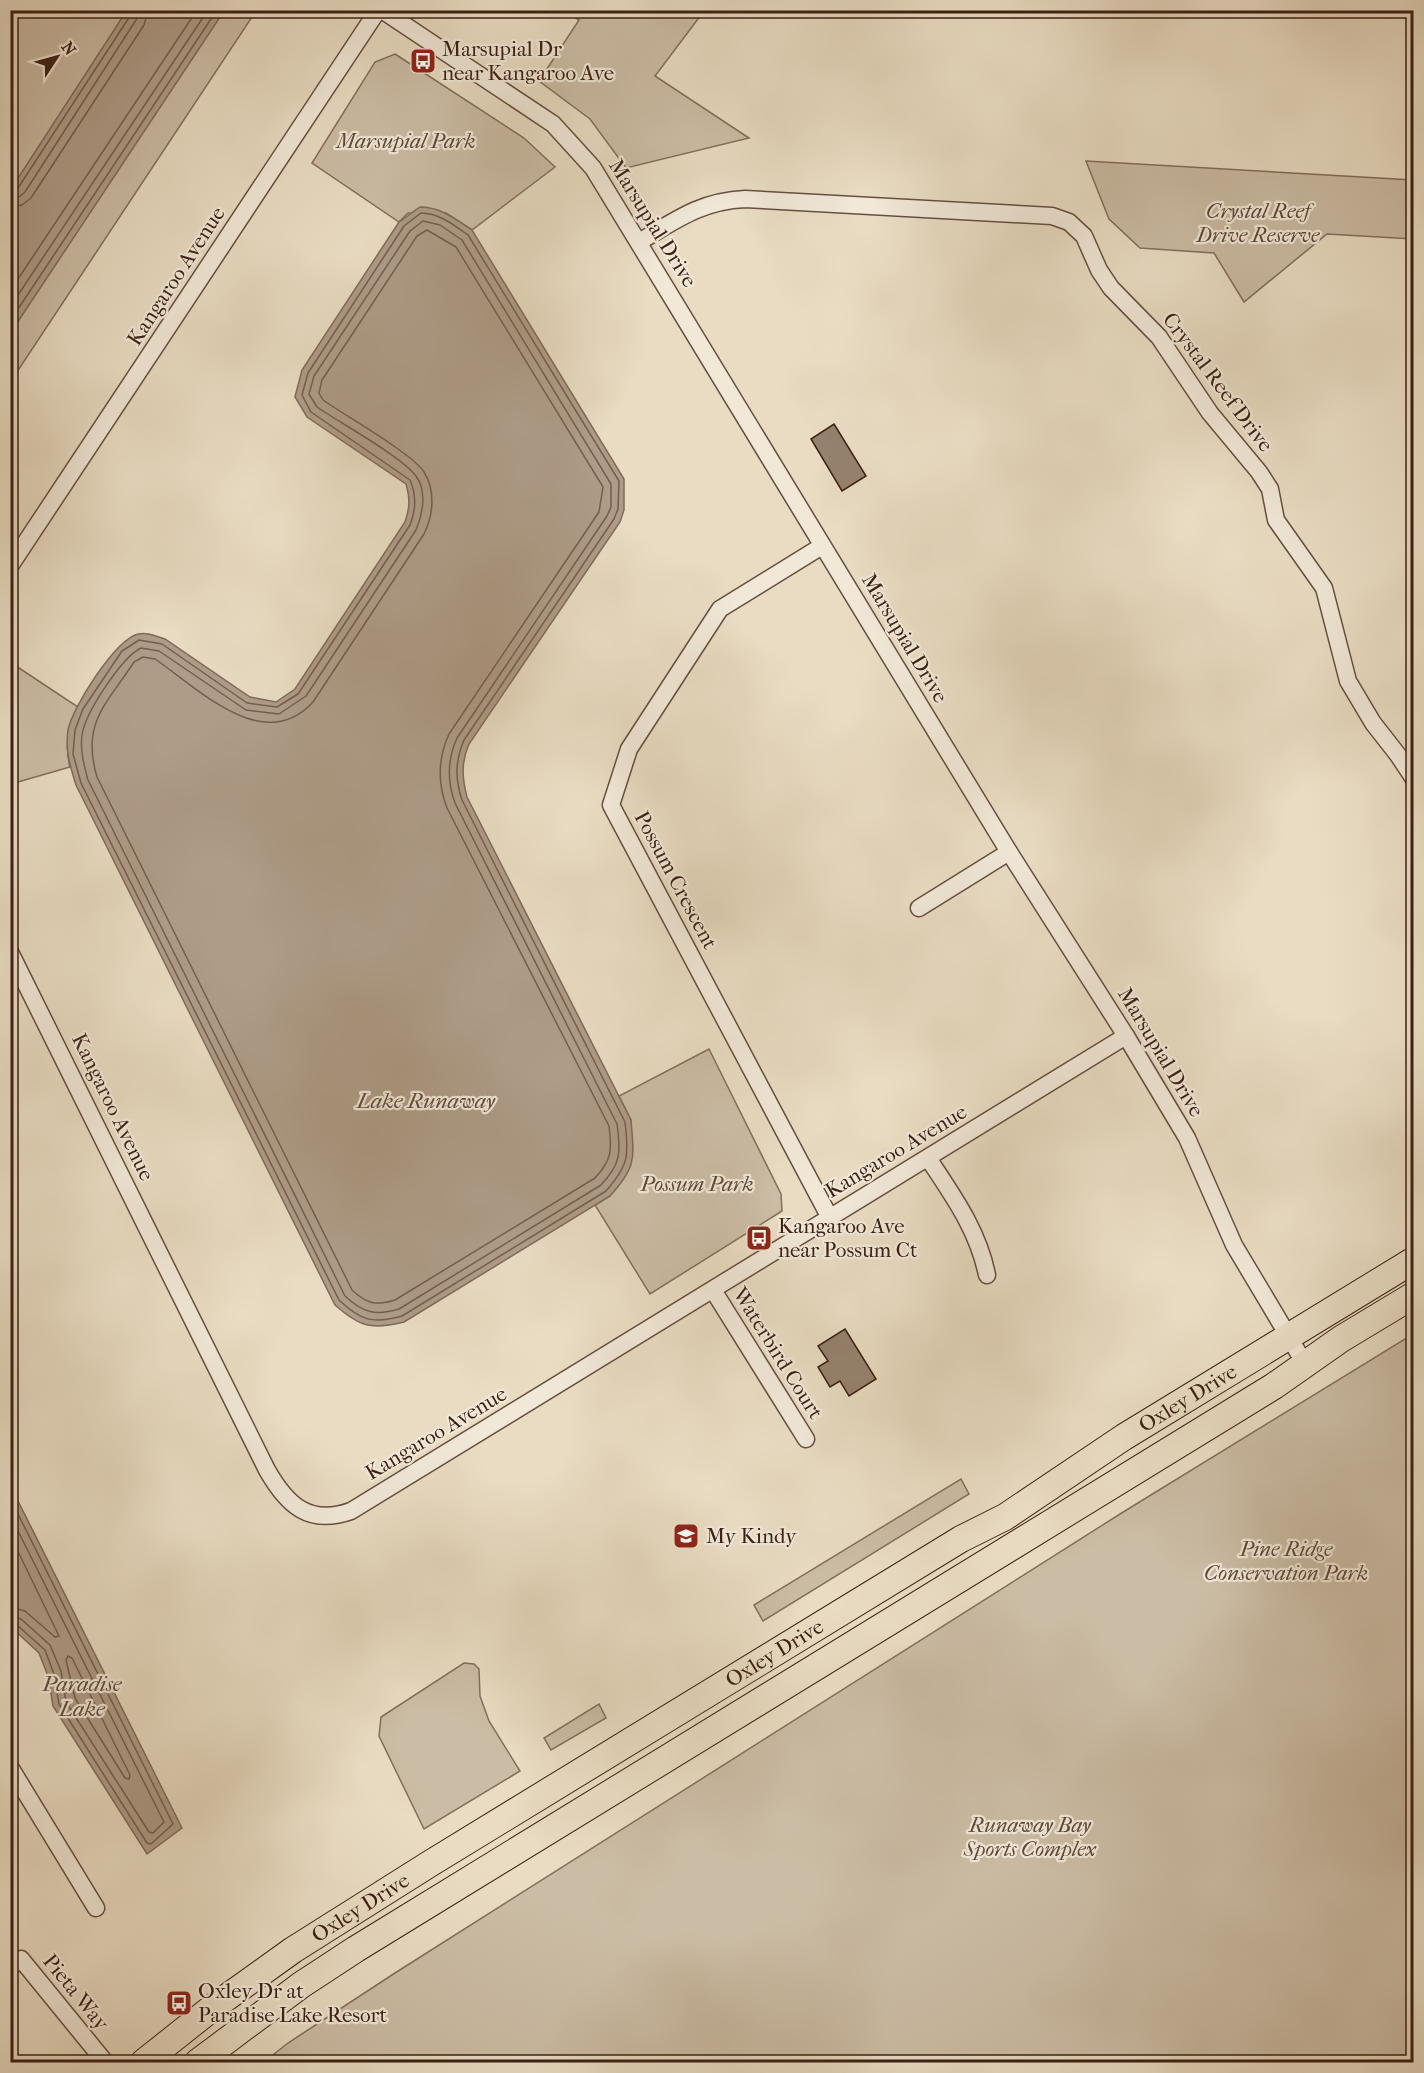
<svg xmlns="http://www.w3.org/2000/svg" width="1424" height="2073" viewBox="0 0 1424 2073" font-family="'IM FELL French Canon',serif">
<style>
.green{fill:#cbbca5;stroke:#836e5c;stroke-width:1.5}
.water{fill:#ae9c88;stroke:#806a5a;stroke-width:1.5}
.lines{fill:none;stroke-linecap:round;stroke-linejoin:round}
.shore{stroke:#745e4e;stroke-width:1.5}
.building{fill:#95826f;stroke:#3b2014;stroke-width:1.5}
.minor-casing{stroke:#664f40;stroke-width:19}
.primary-casing{stroke:#3b2014;stroke-width:28}
.minor{stroke:#f1e8d8;stroke-width:16}
.primary{stroke:#e9dcc3;stroke-width:26}
.labels{text-anchor:middle;stroke-width:4.5;stroke-linejoin:round;paint-order:stroke}
.poi-label{font-size:21px;fill:#3b2014;stroke:#f1e8d8;text-anchor:start}
.park-label{font-size:21px;font-style:italic;fill:#5f4738;stroke:#f1e8d8}
.street-label{font-size:21px;fill:#3b2014;stroke:#f1e8d8}
.water-label{font-size:22px;font-style:italic;fill:#634b3d;stroke:#f1e8d8}
</style>
<rect width="100%" height="100%" fill="#e9dcc3"/>
<filter id="stains"><feTurbulence type="fractalNoise" baseFrequency=".00333" numOctaves="4"/><feColorMatrix values="0 0 0 0 .2 0 0 0 0 .09 0 0 0 0 .02 0 0 0 .5 -.17"/></filter>
<radialGradient id="worn" r=".72"><stop offset=".6" stop-color="#630" stop-opacity="0"/><stop offset="1" stop-color="#630" stop-opacity=".3"/></radialGradient>
<g class="green">
<polygon points="10,11 256,11 11,381 10,381"/>
<polygon points="565,11 704,11 655,76 749,138 626,168 590,119 539,81 579,20"/>
<polygon points="395,54 524,138 555,167 472,230 446,213 408,213 399,222 312,163 375,62"/>
<polygon points="1086,161 1413,180 1413,239 1327,234 1244,302 1214,253 1140,248 1109,219"/>
<path d="M 10,662 L 78,707 C 69,727 64,745 70,767 L 11,784 Z"/>
<polygon points="709,1049 781,1194 782,1211 650,1294 595,1205 610,1196 631,1120 619,1096"/>
<polygon points="1413,1334 1413,2062 264,2062 288,2043 395,1973 1120,1514"/>
<polygon points="961,1479 969,1494 763,1621 754,1605"/>
<polygon points="464,1663 474,1664 479,1669 480,1696 489,1721 520,1771 424,1829 379,1736 381,1717"/>
<polygon points="599,1704 606,1718 551,1750 544,1738"/>
</g>
<g class="water">
<polygon points="127,10 224,11 11,332 11,189"/>
<path d="M 420,207 C 441,207 455,219 472,230 L 624,479 L 624,510 L 620,522 L 469,744 C 461,762 462,778 467,797 L 631,1120 C 634,1159 637,1166 610,1196 L 404,1322 C 371,1330 360,1327 335,1305 L 76,785 C 70,766 65,750 68,730 C 72,708 115,640 138,634 C 147,632 156,636 165,639 L 250,697 L 276,702 L 295,689 L 405,522 C 410,508 410,498 406,484 L 307,417 L 295,397 L 302,370 L 399,222 Z"/>
<polygon points="10,1485 182,1828 147,1854 53,1706 48,1676 39,1653 11,1627"/>
</g>
<g class="lines">
<g class="shore">
<polyline points="10,191 18,188 130,16 131,10"/>
<polyline points="10,198 19,197 25,192 136,20 139,10"/>
<polyline points="10,207 22,205 31,198 144,25 148,10"/>
<path d="M 421,213 C 439,213 454,225 468,235 L 619,481 L 618,509 L 614,519 L 464,740 C 455,761 455,779 462,800 L 625,1122 C 629,1155 629,1165 606,1191 L 402,1316 C 373,1324 361,1321 339,1300 L 81,783 L 73,754 L 75,730 L 83,709 L 122,651 L 139,640 L 162,644 L 247,703 L 277,707 L 298,694 L 410,525 C 416,510 417,496 410,480 L 311,412 L 302,395 L 308,373 L 404,226 Z"/>
<path d="M 423,221 L 440,225 L 462,240 L 611,484 L 611,507 L 607,516 L 457,738 C 447,760 447,781 455,803 L 617,1124 C 621,1152 621,1164 601,1185 L 399,1309 C 376,1316 363,1313 345,1296 L 88,780 C 84,765 80,751 82,735 C 85,713 122,657 141,648 L 159,651 L 246,710 L 279,714 L 306,696 L 416,530 C 423,514 427,491 416,476 C 401,456 340,423 317,407 L 309,394 L 314,376 L 410,231 Z"/>
<path d="M 427,230 L 456,247 L 603,487 L 599,512 L 449,734 C 438,758 437,782 447,808 L 609,1126 C 612,1150 612,1160 595,1178 L 395,1300 C 376,1306 367,1304 352,1290 L 97,777 C 81,723 106,705 134,662 L 143,657 L 155,659 C 199,689 264,756 313,702 L 424,534 C 433,516 436,491 424,472 C 413,454 344,415 323,400 L 319,393 L 322,380 L 417,236 Z"/>
<polyline points="10,291 197,10"/>
<polyline points="10,307 208,10"/>
<polyline points="10,321 217,10"/>
<polyline points="10,1498 173,1824 151,1844 147,1843 59,1704 54,1674 45,1650 17,1625 10,1623"/>
<polyline points="10,1515 164,1822 153,1833 149,1832 66,1702 61,1671 50,1645 21,1619 10,1616"/>
<polyline points="10,1535 59,1636 55,1637 25,1611 10,1607"/>
<polygon points="68,1656 72,1658 130,1775 129,1779 125,1778 75,1698 66,1660"/>
</g>
</g>
<g class="building">
<polygon points="834,424 866,476 842,491 811,439"/>
<polygon points="845,1329 876,1379 849,1396 840,1381 830,1387 818,1367 828,1361 818,1346"/>
</g>
<g class="lines">
<g class="minor-casing">
<g id="minor">
<polyline points="382,10 553,124 593,168 1009,852 1126,1036 1187,1138 1234,1245 1305,1364"/>
<path d="M 639,242 C 676,220 701,201 745,199 L 1052,216 L 1069,222 L 1084,236 L 1099,270 L 1111,288 L 1159,337 L 1210,413 L 1259,472 L 1270,489 L 1276,520 L 1324,588 L 1348,681 L 1373,723 L 1398,755 L 1414,779"/>
<polyline points="822,546 720,609 629,749 611,805 830,1218"/>
<polyline points="10,566 378,10"/>
<polyline points="919,908 1009,852"/>
<path d="M 10,952 L 267,1470 C 287,1505 309,1526 351,1511 L 1126,1036"/>
<path d="M 928,1158 C 953,1196 978,1230 987,1275"/>
<polyline points="713,1290 806,1439"/>
<polyline points="10,1767 96,1908"/>
<polyline points="10,1967 21,1959 105,2062"/>
</g>
</g>
<g class="primary-casing">
<g id="primary">
<path id="s1" d="M 144,2062 L 212,2008 L 293,1950 L 431,1863 L 961,1539 L 1005,1517 L 1124,1437 L 1414,1260"/>
<polyline points="198,2062 301,1985 356,1949 1274,1386 1341,1339 1414,1295"/>
</g>
</g>
<use href="#minor" class="minor"/>
<use href="#primary" class="primary"/>
</g>
<defs>
<g id="bus-square" transform="scale(1.35)"><rect x="-9" y="-9" width="18" height="18" rx="4" fill="#8f2418" stroke="#f1e8d8"/><path d="M-5-6H5V4H4V6H2V4H-2V6H-4V4H-5ZM-3.5-4V0h7V-4ZM-3.5 1.2v1.5H-2V1.2ZM2 1.2v1.5H3.5V1.2Z" fill="#fff"/></g>
<g id="school-square" transform="scale(1.35)"><rect x="-9" y="-9" width="18" height="18" rx="4" fill="#8f2418" stroke="#f1e8d8"/><path d="M0-5L7-2L0 1L-7-2ZM-4 1L0 2.5L4 1V4Q0 6-4 4Z" fill="#fff"/></g>
</defs>
<g fill-rule="evenodd">
<use href="#bus-square" x="423" y="61"/>
<use href="#bus-square" x="759" y="1238"/>
<use href="#school-square" x="686" y="1536"/>
<use href="#bus-square" x="179" y="2003"/>
</g>
<g class="labels">
<g class="poi-label">
<text x="442" y="56">Marsupial Dr<tspan x="442" dy="24">near Kangaroo Ave</tspan></text>
<text x="778" y="1233">Kangaroo Ave<tspan x="778" dy="24">near Possum Ct</tspan></text>
<text x="706" y="1543">My Kindy</text>
<text x="198" y="1998">Oxley Dr at<tspan x="198" dy="24">Paradise Lake Resort</tspan></text>
</g>
<g class="park-label">
<text x="406" y="148">Marsupial Park</text>
<text x="1258" y="218">Crystal Reef<tspan x="1258" dy="24">Drive Reserve</tspan></text>
<text x="697" y="1191">Possum Park</text>
<text x="1286" y="1556">Pine Ridge<tspan x="1286" dy="24">Conservation Park</tspan></text>
<text x="1030" y="1832">Runaway Bay<tspan x="1030" dy="24">Sports Complex</tspan></text>
</g>
<g class="street-label">
<text transform="translate(653 223) rotate(58)" y="7">Marsupial Drive</text>
<text transform="translate(176 276) rotate(-57)" y="7">Kangaroo Avenue</text>
<text transform="translate(1218 382) rotate(53)" y="7">Crystal Reef Drive</text>
<text transform="translate(905 638) rotate(59)" y="7">Marsupial Drive</text>
<text transform="translate(676 880) rotate(62)" y="7">Possum Crescent</text>
<text transform="translate(1161 1052) rotate(59)" y="7">Marsupial Drive</text>
<text transform="translate(113 1107) rotate(64)" y="7">Kangaroo Avenue</text>
<text transform="translate(896 1151) rotate(-31)" y="7">Kangaroo Avenue</text>
<text transform="translate(778 1353) rotate(58)" y="7">Waterbird Court</text>
<text dy="7" stroke="none"><textPath href="#s1" startOffset="1238">Oxley Drive</textPath></text>
<text transform="translate(436 1433) rotate(-31)" y="7">Kangaroo Avenue</text>
<text dy="7" stroke="none"><textPath href="#s1" startOffset="752">Oxley Drive</textPath></text>
<text dy="7" stroke="none"><textPath href="#s1" startOffset="266">Oxley Drive</textPath></text>
<text transform="translate(76 1992) rotate(51)" y="7">Pieta Way</text>
</g>
<g class="water-label">
<text x="426" y="1108">Lake Runaway</text>
<text x="82" y="1691">Paradise<tspan x="82" dy="25">Lake</tspan></text>
</g>
</g>
<rect width="1424" height="2073" fill="none" stroke="#e9dcc3" stroke-width="36"/>
<rect x="12" y="12" width="1400" height="2049" fill="none" stroke="#3b2014" stroke-width="3"/>
<rect x="18" y="18" width="1388" height="2037" fill="none" stroke="#3b2014" stroke-width="1.5"/>
<g transform="translate(57 57) rotate(54)" stroke="#f1e8d8" stroke-width="4.5" paint-order="stroke">
<path d="M0-4.5L10 22L0 15L-10 22Z" fill="#3b2014"/>
<text y="-9" font-size="16" font-weight="bold" text-anchor="middle" fill="#3b2014">N</text>
</g>
<rect width="100%" height="100%" filter="url(#stains)"/>
<rect width="100%" height="100%" fill="url(#worn)"/>
</svg>
